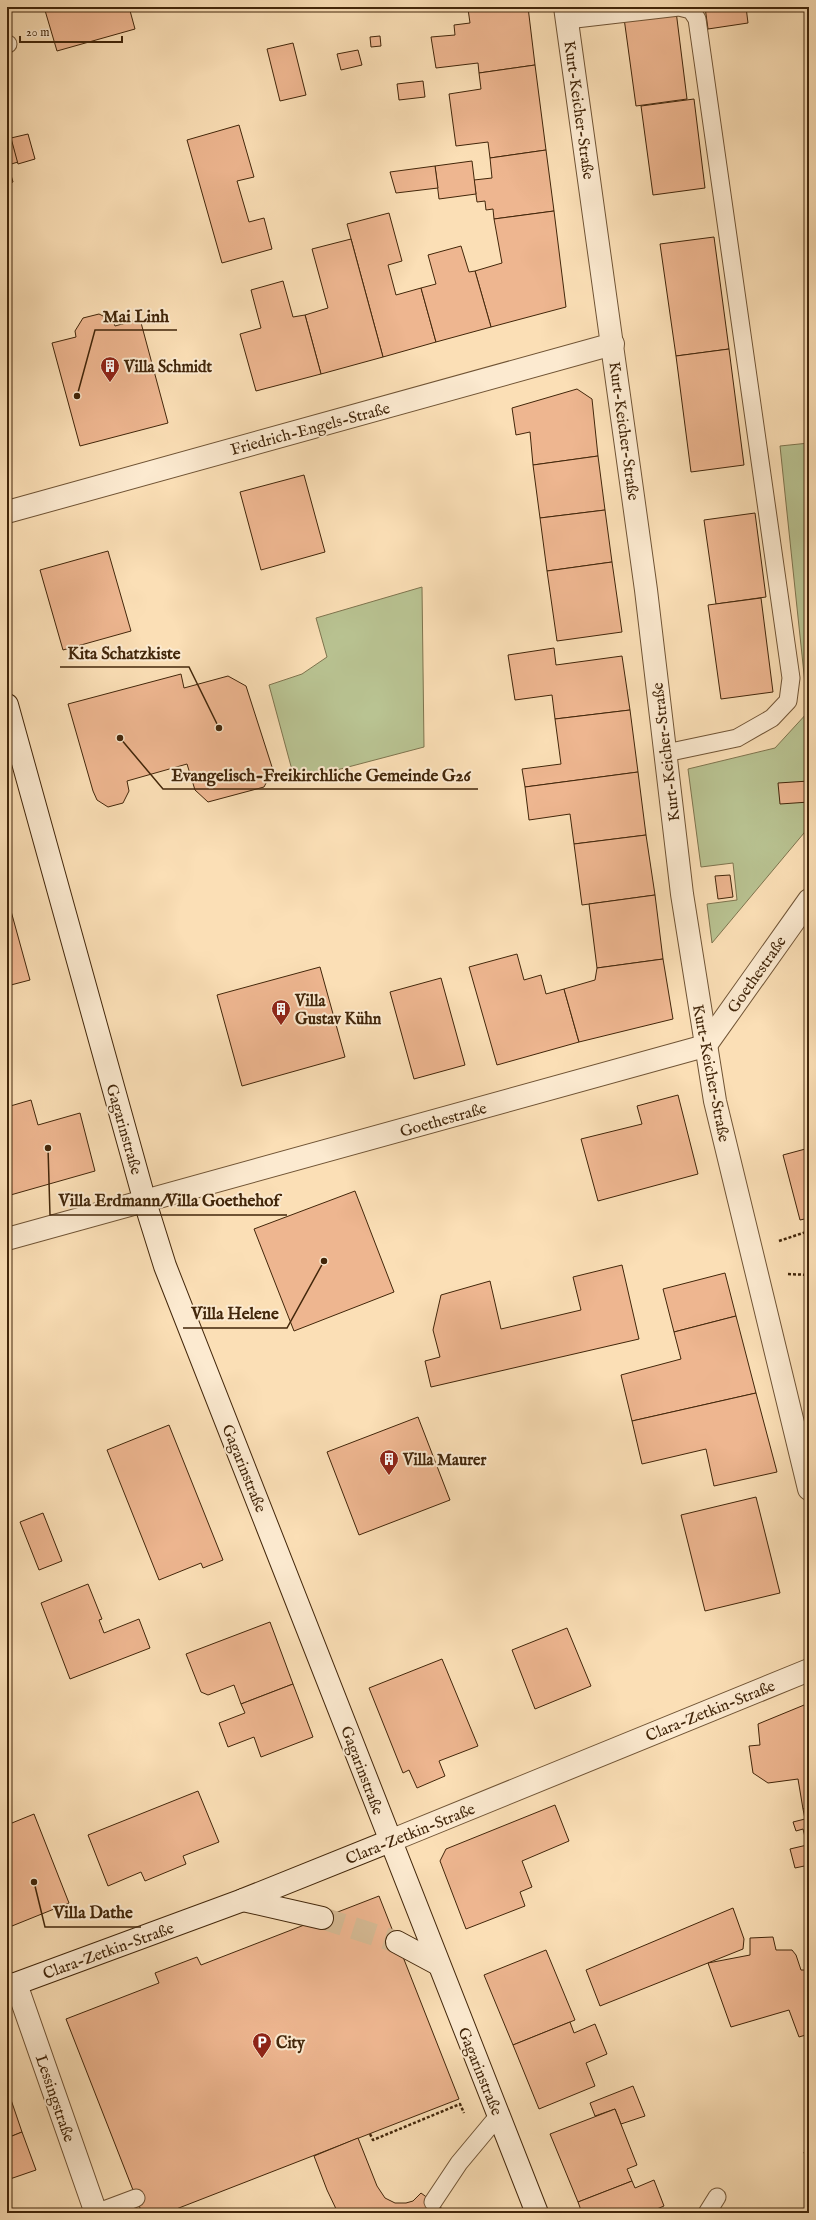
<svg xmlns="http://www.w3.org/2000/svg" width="816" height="2220" viewBox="0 0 816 2220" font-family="'IM FELL English',serif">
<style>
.green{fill:#b9c392;stroke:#7e744e}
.building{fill:#eeb690;stroke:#42260a}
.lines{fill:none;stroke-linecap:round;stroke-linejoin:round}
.secondary-tunnel{stroke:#d6ba94;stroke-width:22;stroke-dasharray:22 11;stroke-linecap:butt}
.lane-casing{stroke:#705435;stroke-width:19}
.street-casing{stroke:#705435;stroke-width:24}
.secondary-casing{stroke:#42260a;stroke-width:24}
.path{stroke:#42260a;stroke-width:2.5;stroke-dasharray:3 2;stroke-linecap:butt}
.lane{stroke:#fcead0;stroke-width:17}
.street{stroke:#fcead0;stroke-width:22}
.secondary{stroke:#fcead0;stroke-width:22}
.labels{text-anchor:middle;stroke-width:4;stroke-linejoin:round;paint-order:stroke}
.street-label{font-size:16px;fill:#42260a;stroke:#fcead0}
.poi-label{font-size:16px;font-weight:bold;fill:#42260a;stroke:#fcead0;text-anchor:start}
.leader{fill:none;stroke:#42260a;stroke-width:1.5}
.callout-dot{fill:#42260a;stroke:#fcead0;stroke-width:1.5}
.callout-label{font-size:17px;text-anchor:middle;font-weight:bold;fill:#42260a;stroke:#fcead0;stroke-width:4;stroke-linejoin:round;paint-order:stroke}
</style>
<rect width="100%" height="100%" fill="#fbdfb6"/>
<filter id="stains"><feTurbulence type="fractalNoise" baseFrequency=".005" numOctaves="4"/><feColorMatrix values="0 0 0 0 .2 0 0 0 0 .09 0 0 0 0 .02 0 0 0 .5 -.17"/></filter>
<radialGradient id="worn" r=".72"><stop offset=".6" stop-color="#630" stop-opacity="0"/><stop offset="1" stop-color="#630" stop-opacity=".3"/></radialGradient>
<g class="green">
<polygon points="809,443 809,827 712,943 707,904 737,900 733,863 701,867 688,769 775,748 808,712 780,446"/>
<polygon points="422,587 424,747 295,781 269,685 302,674 327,657 316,618"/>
</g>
<g class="building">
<polygon points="44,7 129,7 135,29 57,51"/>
<polygon points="480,7 528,7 535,65 479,73 478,63 436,68 431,37 455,35 454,25 470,23 468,9"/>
<polygon points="705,7 746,7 748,23 708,29"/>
<polygon points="676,11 687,99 636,106 624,18"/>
<polygon points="380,36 381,46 371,47 370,37"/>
<polygon points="293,43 306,95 280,101 267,49"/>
<polygon points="358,50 362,65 341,70 337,54"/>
<polygon points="535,65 546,150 490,158 488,142 456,146 449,94 481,89 479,73"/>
<polygon points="423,81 425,97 399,100 397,84"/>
<polygon points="694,99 705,188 653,195 641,106"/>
<polygon points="239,125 254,177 237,181 249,222 264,218 272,249 222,263 187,140"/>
<polygon points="10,131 18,162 8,165 13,182 7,184 7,132"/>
<polygon points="28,134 35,159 18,164 11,138"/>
<polygon points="546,150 554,211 494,219 493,209 486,210 485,201 477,202 474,180 492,178 490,158"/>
<polygon points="472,161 476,194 439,199 435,166"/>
<polygon points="435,166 438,188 396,193 390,172"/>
<polygon points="554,211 566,307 491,327 475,271 502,263 494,219"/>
<polygon points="389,213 402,261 388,265 396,295 421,288 436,342 383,357 347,224"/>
<polygon points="714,237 729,349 676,356 660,244"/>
<polygon points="351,239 383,357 321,374 305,315 328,308 312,249"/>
<polygon points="461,246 469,272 475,271 491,327 436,342 421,288 436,284 428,255"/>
<polygon points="283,281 293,317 305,315 321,374 256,391 240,334 261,328 251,290"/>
<polygon points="99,314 113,321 115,326 140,319 168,423 80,446 52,343 76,337 75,331 83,318"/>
<polygon points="729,349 744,465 691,472 676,356"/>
<polygon points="577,389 592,399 598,456 533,465 530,432 516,435 512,408"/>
<polygon points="598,456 605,510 540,518 533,465"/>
<polygon points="304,475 325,552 261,570 240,492"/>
<polygon points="605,510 612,562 547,571 540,518"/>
<polygon points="755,513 766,597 716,604 704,520"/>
<polygon points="108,551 131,631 63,650 40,570"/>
<polygon points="612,562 622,632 557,641 547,571"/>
<polygon points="761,598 773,692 721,699 708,605"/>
<polygon points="554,648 556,665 622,656 630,710 555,719 552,695 515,700 508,655"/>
<polygon points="181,674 184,688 228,676 246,686 273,770 264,787 208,802 195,790 187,764 127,781 129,791 123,803 108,807 97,800 93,791 68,704"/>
<polygon points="630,710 638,772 525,787 522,769 561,764 555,719"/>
<polygon points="638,772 646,835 574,844 570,814 529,820 525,787"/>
<polygon points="809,781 809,802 780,804 778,783"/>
<polygon points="646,835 655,895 582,905 574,844"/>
<polygon points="730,875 733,897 718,899 715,876"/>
<polygon points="655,895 663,959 597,968 589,904"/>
<polygon points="11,911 30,980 7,986 7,912"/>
<polygon points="517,954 524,980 541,975 546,994 564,989 579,1042 497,1065 469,967"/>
<polygon points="663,959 673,1019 579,1042 564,989 595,980 597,968"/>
<polygon points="320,967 345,1057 242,1086 217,995"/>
<polygon points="441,978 465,1065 414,1079 390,992"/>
<polygon points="678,1095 698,1174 598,1201 581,1139 642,1124 637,1106"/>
<polygon points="31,1100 38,1125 80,1113 95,1171 7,1196 7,1107"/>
<polygon points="809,1148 809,1218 800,1220 783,1155"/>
<polygon points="355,1191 394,1292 294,1331 254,1229"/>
<polygon points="622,1265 639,1339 431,1387 425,1361 440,1357 433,1330 441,1295 490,1281 501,1329 581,1310 573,1277"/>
<polygon points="725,1273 736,1316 674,1332 663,1289"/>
<polygon points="736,1316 756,1393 632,1421 621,1375 681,1359 674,1332"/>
<polygon points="756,1393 777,1472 714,1486 706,1449 642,1464 632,1421"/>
<polygon points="418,1417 450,1500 359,1535 327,1452"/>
<polygon points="169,1425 223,1560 203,1568 201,1563 159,1580 107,1450"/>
<polygon points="756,1497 780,1593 705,1611 681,1515"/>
<polygon points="43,1513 62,1561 39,1570 20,1522"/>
<polygon points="88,1584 102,1619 99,1620 104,1633 139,1619 150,1648 70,1679 41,1603"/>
<polygon points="270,1622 293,1684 241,1704 234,1685 208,1695 201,1692 186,1654"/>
<polygon points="567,1628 591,1686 535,1709 512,1650"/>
<polygon points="442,1659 478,1746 439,1761 445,1776 417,1788 409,1770 403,1773 369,1688"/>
<polygon points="293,1684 313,1737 261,1757 254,1737 228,1747 219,1723 245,1713 241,1704"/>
<polygon points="809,1703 809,1807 803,1809 798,1779 768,1783 753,1773 749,1746 760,1745 758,1724"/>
<polygon points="198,1791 219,1842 183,1856 186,1864 145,1881 141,1872 108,1886 88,1835"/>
<polygon points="555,1805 569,1841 522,1861 532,1887 520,1892 525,1906 466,1929 440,1861 446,1849"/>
<polygon points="809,1807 809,1865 795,1868 790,1849 807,1845 803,1829 796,1831 793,1822 805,1819 803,1809"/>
<polygon points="34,1814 69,1903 7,1928 7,1861 9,1860 7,1855 7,1825"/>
<polygon points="379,1896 459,2099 166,2213 142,2213 66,2019 159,1983 155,1973 197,1957 201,1965"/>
<polygon points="733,1908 744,1939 743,1949 600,2006 586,1970"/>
<polygon points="773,1937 776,1950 792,1950 796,1955 801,1970 809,1970 809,2034 799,2037 789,2010 731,2027 708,1963 750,1955 750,1938"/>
<polygon points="546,1950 575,2020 513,2045 484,1975"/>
<polygon points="570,2022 574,2033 595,2024 607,2054 586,2063 595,2086 539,2109 513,2045"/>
<polygon points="633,2086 645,2116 621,2124 615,2109 595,2116 590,2103"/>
<polygon points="7,2088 22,2132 7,2138"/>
<polygon points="615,2109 637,2165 627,2169 632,2181 578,2202 550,2134"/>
<polygon points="22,2132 36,2170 7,2180 7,2138"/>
<polygon points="358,2138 377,2186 385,2198 395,2203 406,2203 413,2201 421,2193 444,2210 442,2213 338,2213 327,2190 314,2156"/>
<polygon points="809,2150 809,2171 804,2152"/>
<polygon points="654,2180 664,2206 652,2211 653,2213 582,2213 578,2202 632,2181 635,2188"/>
<polygon points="51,2209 52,2213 38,2213"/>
</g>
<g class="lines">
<polyline class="secondary-tunnel" points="322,1918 397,1942"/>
<g class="lane-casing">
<g id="lane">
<polyline points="567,20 679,7 691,10 697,19 791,678 788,701 772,718 737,738 666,753"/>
<polyline points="7,44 8,44"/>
<polyline points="433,2202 459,2163 499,2115"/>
<polyline points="96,2213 136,2198"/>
<polyline points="707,2213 717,2197"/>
</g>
</g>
<g class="street-casing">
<g id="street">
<polyline points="565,7 646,590 682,894 715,1101 809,1489"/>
<polyline points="7,512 613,344"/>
<polyline points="7,1239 701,1047 706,1045 809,900"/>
<polyline points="390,1841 809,1670"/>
<polyline points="16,1984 96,2213"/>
</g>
</g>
<g class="secondary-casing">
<g id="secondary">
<polyline points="7,705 145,1202 165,1266 537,2213"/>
<polyline points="243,1900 322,1918"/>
<polyline points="397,1942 438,1964"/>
<polyline points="7,1987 243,1900 390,1841"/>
</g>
</g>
<g class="path">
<polyline points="779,1241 809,1231"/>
<polyline points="788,1274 809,1275"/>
<polyline points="370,2134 373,2140 460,2104 464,2113"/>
</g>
<use href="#lane" class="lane"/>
<use href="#street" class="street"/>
<use href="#secondary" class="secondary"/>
</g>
<defs>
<g id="building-pin" transform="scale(1)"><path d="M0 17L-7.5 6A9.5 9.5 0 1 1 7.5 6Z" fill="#8f2418" stroke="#fcead0"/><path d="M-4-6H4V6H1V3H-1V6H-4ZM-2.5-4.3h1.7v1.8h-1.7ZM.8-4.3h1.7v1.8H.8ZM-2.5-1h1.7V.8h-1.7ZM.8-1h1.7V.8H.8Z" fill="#fff"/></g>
<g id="parking-pin" transform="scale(1)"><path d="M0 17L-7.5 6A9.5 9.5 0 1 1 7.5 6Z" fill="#8f2418" stroke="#fcead0"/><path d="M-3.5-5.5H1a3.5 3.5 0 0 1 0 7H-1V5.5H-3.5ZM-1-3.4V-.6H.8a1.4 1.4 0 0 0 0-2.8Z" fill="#fff"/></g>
</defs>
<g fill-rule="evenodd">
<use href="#building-pin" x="110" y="366"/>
<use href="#building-pin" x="281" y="1009"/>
<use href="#building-pin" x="389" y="1459"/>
<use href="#parking-pin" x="262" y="2042"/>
</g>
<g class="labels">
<g class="street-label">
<text transform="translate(580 110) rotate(82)" y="6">Kurt-Keicher-Straße</text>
<text transform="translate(310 428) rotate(-15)" y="6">Friedrich-Engels-Straße</text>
<text transform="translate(625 431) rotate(82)" y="6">Kurt-Keicher-Straße</text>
<text transform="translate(665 752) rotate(-97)" y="6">Kurt-Keicher-Straße</text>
<text transform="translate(756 974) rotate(-55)" y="6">Goethestraße</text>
<text transform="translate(712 1073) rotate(79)" y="6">Kurt-Keicher-Straße</text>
<text transform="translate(443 1119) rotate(-16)" y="6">Goethestraße</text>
<text transform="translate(125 1129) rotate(74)" y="6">Gagarinstraße</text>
<text transform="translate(245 1468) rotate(68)" y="6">Gagarinstraße</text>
<text transform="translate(710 1710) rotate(-22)" y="6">Clara-Zetkin-Straße</text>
<text transform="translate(363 1770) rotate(69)" y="6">Gagarinstraße</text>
<text transform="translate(410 1833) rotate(-22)" y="6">Clara-Zetkin-Straße</text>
<text transform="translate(108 1950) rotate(-20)" y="6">Clara-Zetkin-Straße</text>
<text transform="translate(481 2071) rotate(68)" y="6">Gagarinstraße</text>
<text transform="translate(56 2098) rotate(71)" y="6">Lessingstraße</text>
</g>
<g class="poi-label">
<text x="124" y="372">Villa Schmidt</text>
<text x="295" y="1006">Villa<tspan x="295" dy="18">Gustav Kühn</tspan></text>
<text x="403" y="1465">Villa Maurer</text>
<text x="276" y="2048">City</text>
</g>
</g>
<path class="leader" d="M77 396L95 330H177M219 728L189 667H60M120 738L163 789H478M48 1148L50 1215H287M324 1261L287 1328H183M34 1882L45 1927H141"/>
<g class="callout-dot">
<circle cx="77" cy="396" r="4"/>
<circle cx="219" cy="728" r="4"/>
<circle cx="120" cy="738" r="4"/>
<circle cx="48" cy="1148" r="4"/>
<circle cx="324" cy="1261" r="4"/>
<circle cx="34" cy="1882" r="4"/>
</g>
<g class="callout-label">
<text x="136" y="322">Mai Linh</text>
<text x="124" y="659">Kita Schatzkiste</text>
<text x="321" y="781">Evangelisch-Freikirchliche Gemeinde G26</text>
<text x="169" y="1206">Villa Erdmann/Villa Goethehof</text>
<text x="235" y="1319">Villa Helene</text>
<text x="93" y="1918">Villa Dathe</text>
</g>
<rect width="816" height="2220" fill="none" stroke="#fbdfb6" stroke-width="24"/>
<rect x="8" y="8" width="800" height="2204" fill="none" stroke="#42260a" stroke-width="2"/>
<rect x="12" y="12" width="792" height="2196" fill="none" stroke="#42260a"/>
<path d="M20 36v6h102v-6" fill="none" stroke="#42260a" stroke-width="2"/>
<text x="26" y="36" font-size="12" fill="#42260a" stroke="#fcead0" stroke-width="3" paint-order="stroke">20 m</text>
<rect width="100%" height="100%" filter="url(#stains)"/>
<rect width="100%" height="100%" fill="url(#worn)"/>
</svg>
